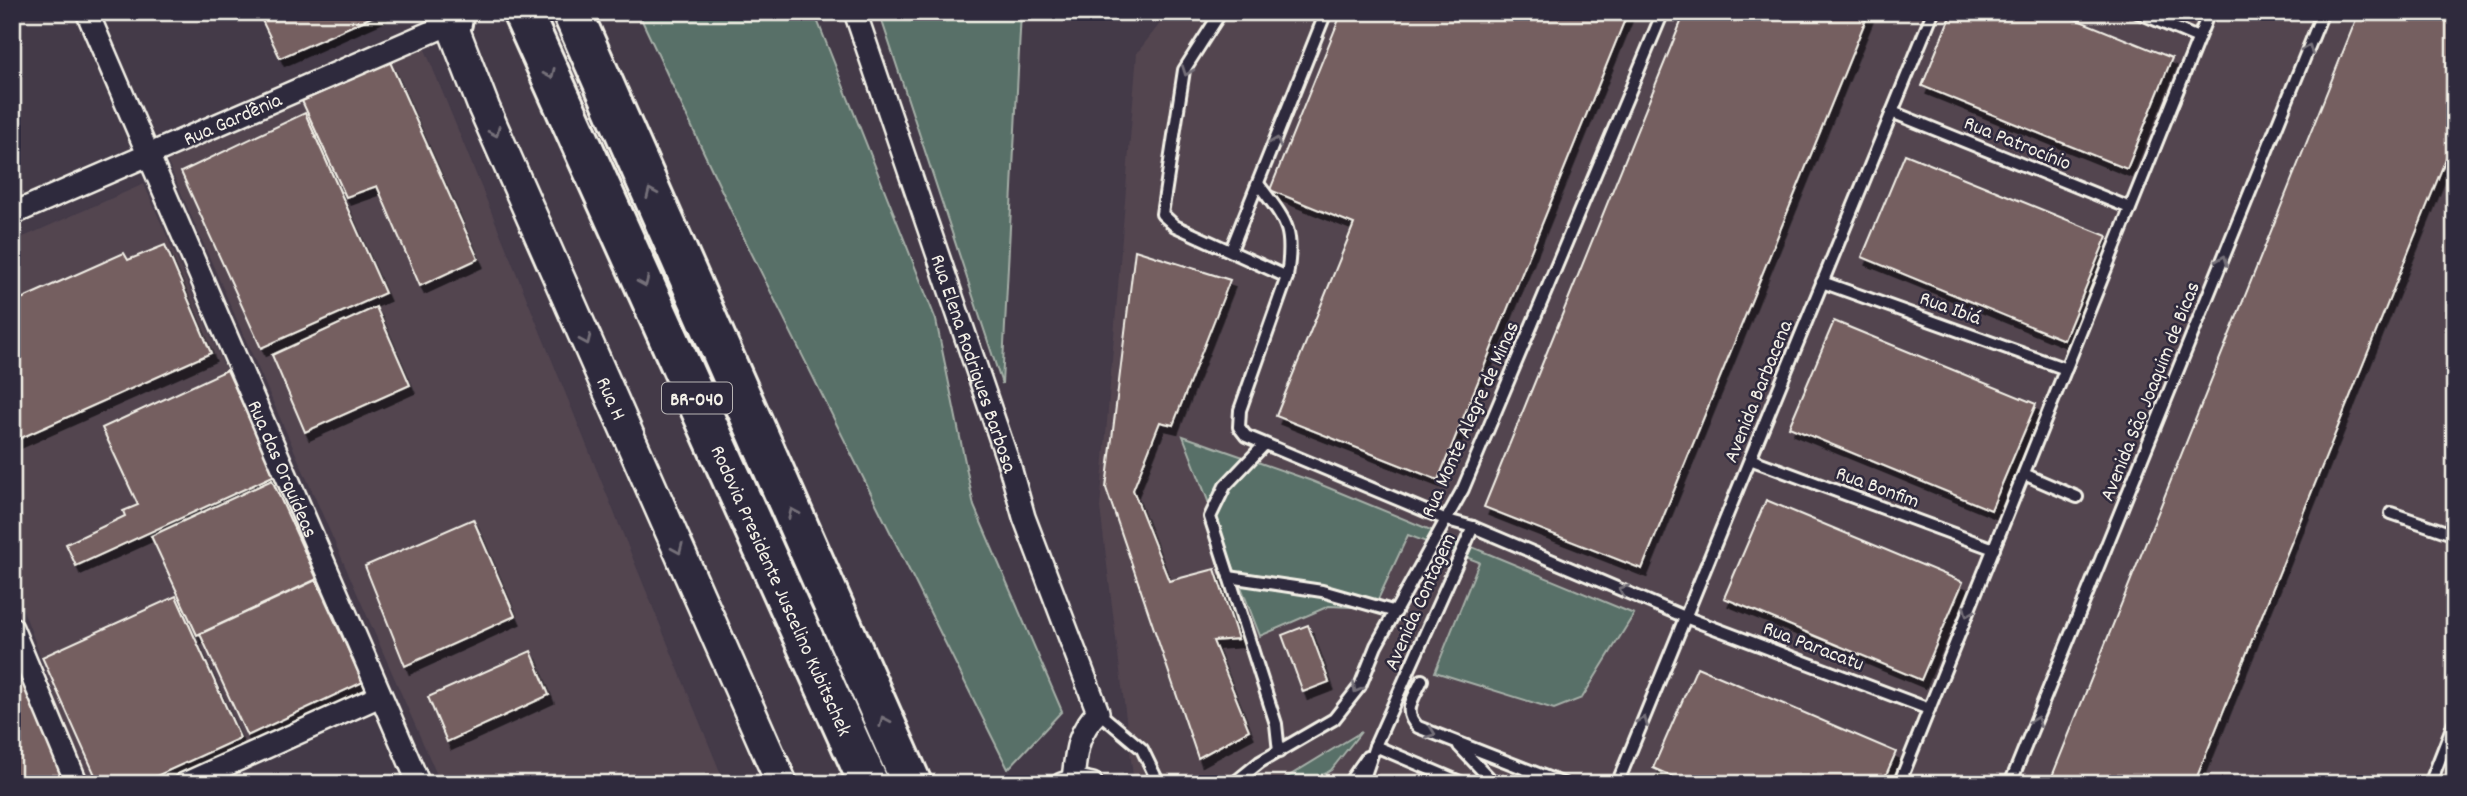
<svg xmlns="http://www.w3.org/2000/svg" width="2467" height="796" viewBox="0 0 2467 796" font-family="Dekko,sans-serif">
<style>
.built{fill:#524550}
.green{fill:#596f68;stroke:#a6b0a8;stroke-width:2}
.building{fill:#745e61;stroke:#f4f1e8;stroke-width:2;filter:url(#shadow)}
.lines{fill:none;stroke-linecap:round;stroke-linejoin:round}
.service-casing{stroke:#f4f1e8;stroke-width:16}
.minor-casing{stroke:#f4f1e8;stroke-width:26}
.secondary-casing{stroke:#f4f1e8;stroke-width:35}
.motorway-casing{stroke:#f4f1e8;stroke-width:44}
.service{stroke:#2f2a3d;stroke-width:10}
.minor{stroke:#2f2a3d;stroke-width:21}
.secondary{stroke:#2f2a3d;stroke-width:30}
.motorway{stroke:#2f2a3d;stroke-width:38}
.oneway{stroke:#747079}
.labels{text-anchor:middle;stroke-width:5;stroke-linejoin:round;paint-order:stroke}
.shield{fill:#2f2a3d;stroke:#b9b5b5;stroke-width:2}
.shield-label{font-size:19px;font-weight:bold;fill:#f4f1e8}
.street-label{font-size:21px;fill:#f4f1e8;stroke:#2f2a3d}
</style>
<defs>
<filter id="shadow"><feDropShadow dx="4.5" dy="8" stdDeviation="0" flood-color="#0009"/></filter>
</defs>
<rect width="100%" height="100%" fill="#443a48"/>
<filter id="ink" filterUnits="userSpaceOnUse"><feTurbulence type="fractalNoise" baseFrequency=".0143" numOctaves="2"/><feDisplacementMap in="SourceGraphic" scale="14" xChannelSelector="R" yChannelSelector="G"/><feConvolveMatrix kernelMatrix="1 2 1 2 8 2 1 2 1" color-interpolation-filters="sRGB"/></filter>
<g filter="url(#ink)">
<g class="built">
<polygon points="1169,12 2455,12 2455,784 1134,784 1100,508 1137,53"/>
<polygon points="424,47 725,784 441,784 167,161"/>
<polygon points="144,184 368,693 162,784 88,784 12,580 12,242"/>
</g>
<g class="green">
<polygon points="638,12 814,12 936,320 974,506 1062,711 1008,769 743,236"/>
<polygon points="879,12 1021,12 1002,384"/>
<polygon points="1183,436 1312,481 1634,614 1582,698 1554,709 1435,672 1479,562 1408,535 1374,608 1329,606 1260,636"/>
<polygon points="1361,732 1331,770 1309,784 1276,784"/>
</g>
<g class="building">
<polygon points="258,12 383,12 280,58"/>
<polygon points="1342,12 1628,12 1438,480 1276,416 1354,224 1270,190"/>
<polygon points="1685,12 1869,12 1642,569 1484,507"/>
<polygon points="1952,12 2058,12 2172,58 2127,169 1922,86"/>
<polygon points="2359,12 2455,12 2455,136 2194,784 2049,784"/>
<polygon points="390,62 478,259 420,286 377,186 346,197 302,101"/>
<polygon points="305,113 385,293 261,348 181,172"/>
<polygon points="1905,154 2107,236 2064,340 1862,257"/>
<polygon points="165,245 211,353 12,442 12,303 124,253 128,260"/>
<polygon points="1135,250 1230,280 1173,425 1160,422 1133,490 1169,581 1215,569 1238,639 1213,641 1249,730 1198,758 1106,488"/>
<polygon points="376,307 410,385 305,432 272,355"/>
<polygon points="1834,321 2036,404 1991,510 1789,427"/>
<polygon points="227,370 275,475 76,566 66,544 125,516 123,511 138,505 102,428"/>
<polygon points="272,480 317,579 197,635 151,536"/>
<polygon points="1766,500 1963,582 1921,680 1724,598"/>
<polygon points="473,519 515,616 405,666 365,566"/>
<polygon points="316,580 363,682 247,736 200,634"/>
<polygon points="176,596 240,738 139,784 99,784 42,657"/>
<polygon points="1308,625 1329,682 1303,692 1282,635"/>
<polygon points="13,651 65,784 12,784"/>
<polygon points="531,651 549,695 447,742 428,697"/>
<polygon points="1697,667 1896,752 1882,784 1689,784 1653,768"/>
</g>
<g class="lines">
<g class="service-casing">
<g id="service">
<polyline points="1221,12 1184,70 1162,214 1175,226 1287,277 1240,410 1239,427 1246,436 1447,520 1473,527 1685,617 1929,709"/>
<polyline points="2137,12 2198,38"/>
<polyline points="1892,112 2130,208"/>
<path d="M 1259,185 C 1288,224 1294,228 1287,277"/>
<polyline points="1231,250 1326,12"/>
<polyline points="1822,282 2066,369"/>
<polyline points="1263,446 1225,486 1210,517 1276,724 1279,752"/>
<polyline points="1750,459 1994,549"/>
<polyline points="2024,474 2077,497"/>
<polyline points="2391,513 2455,535"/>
<polyline points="1229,577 1322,591 1396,612"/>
<path d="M 1422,680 C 1414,698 1401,711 1418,727 L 1564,784"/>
<polyline points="1098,712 1142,749 1159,784"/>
<polyline points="1375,746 1465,784"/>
<polyline points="1459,746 1495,784"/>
<polyline points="1233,784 1260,762 1334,719 1360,686 1376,646 1463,489 1663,12"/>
<polyline points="1348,784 1367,757"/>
<polyline points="1362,784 1375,746 1473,527"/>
<polyline points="1617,784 1933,12"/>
<polyline points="1899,784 2209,12"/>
<polyline points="2010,784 2323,12"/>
<polyline points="2430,784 2455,720"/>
</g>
</g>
<g class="minor-casing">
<g id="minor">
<path id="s1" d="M 87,12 L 419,784"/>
<path id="s2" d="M 855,12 L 1010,467 L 1024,517 L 1098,712 C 1077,733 1076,751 1073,780"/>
<path id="s3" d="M 12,214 L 452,23"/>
<polyline points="12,628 77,784"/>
<polyline points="184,784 380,696"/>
<polyline points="1062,784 1073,780 1092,784"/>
</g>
</g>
<g class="secondary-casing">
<g id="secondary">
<path id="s4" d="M 447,12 L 484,108 L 782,784"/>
</g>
</g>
<g class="motorway-casing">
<g id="motorway">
<path id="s5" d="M 522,12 L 869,784"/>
<polyline points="572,12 912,784"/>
<polyline points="452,23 454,12"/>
</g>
</g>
<use href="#service" class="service"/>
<use href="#minor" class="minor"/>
<use href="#secondary" class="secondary"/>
<use href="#motorway" class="motorway"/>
</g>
<defs><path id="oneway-chevron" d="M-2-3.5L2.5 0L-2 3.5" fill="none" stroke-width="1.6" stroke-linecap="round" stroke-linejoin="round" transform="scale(1.75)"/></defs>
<g class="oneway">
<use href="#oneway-chevron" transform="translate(2308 49) rotate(-68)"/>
<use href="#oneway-chevron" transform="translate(1187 71) rotate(110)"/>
<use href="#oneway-chevron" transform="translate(550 74) rotate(66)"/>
<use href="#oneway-chevron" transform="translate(495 132) rotate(66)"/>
<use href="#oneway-chevron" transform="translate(1276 142) rotate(-69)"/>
<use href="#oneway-chevron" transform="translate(651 193) rotate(-114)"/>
<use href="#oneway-chevron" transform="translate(2223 260) rotate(-68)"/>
<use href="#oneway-chevron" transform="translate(644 282) rotate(66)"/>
<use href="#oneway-chevron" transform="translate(586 340) rotate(66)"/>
<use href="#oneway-chevron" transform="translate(793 513) rotate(-114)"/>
<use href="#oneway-chevron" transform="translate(678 549) rotate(66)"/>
<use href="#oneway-chevron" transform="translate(1623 590) rotate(-157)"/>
<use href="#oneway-chevron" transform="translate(1968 612) rotate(112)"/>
<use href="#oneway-chevron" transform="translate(1357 688) rotate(120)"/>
<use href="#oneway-chevron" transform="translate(884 721) rotate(-114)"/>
<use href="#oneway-chevron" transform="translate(1643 721) rotate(-68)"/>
<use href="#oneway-chevron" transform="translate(2036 721) rotate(-68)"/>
<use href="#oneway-chevron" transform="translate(1431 733) rotate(21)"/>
</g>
</g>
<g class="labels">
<rect class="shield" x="662" y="382.5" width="70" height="31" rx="5"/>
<g class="shield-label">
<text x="697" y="405">BR-040</text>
</g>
<g class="street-label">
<text dy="7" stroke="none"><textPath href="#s3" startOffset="240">Rua Gardênia</textPath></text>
<text transform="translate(2018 142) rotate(22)" y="7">Rua Patrocínio</text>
<text transform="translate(1951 307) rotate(20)" y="7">Rua Ibiá</text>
<text dy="7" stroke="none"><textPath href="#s2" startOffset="371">Rua Elena Rodrigues Barbosa</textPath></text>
<text transform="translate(1757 391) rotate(-68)" y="7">Avenida Barbacena</text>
<text transform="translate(2149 391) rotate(-68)" y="7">Avenida São Joaquim de Bicas</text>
<text dy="7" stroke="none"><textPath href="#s4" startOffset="420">Rua H</textPath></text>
<text transform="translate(1469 419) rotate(-66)" y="7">Rua Monte Alegre de Minas</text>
<text dy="7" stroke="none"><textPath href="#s1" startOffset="497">Rua das Orquídeas</textPath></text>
<text transform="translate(1878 486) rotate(20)" y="7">Rua Bonfim</text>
<text dy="7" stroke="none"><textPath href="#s5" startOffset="634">Rodovia Presidente Juscelino Kubitschek</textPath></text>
<text transform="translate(1419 601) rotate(-66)" y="7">Avenida Contagem</text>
<text transform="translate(1814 645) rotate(21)" y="7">Rua Paracatu</text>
</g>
</g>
<rect width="2467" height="796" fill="none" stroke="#2f2a3d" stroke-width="42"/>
<rect x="21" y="21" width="2425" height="754" fill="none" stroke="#f4f1e8" stroke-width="2.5" filter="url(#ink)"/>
</svg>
